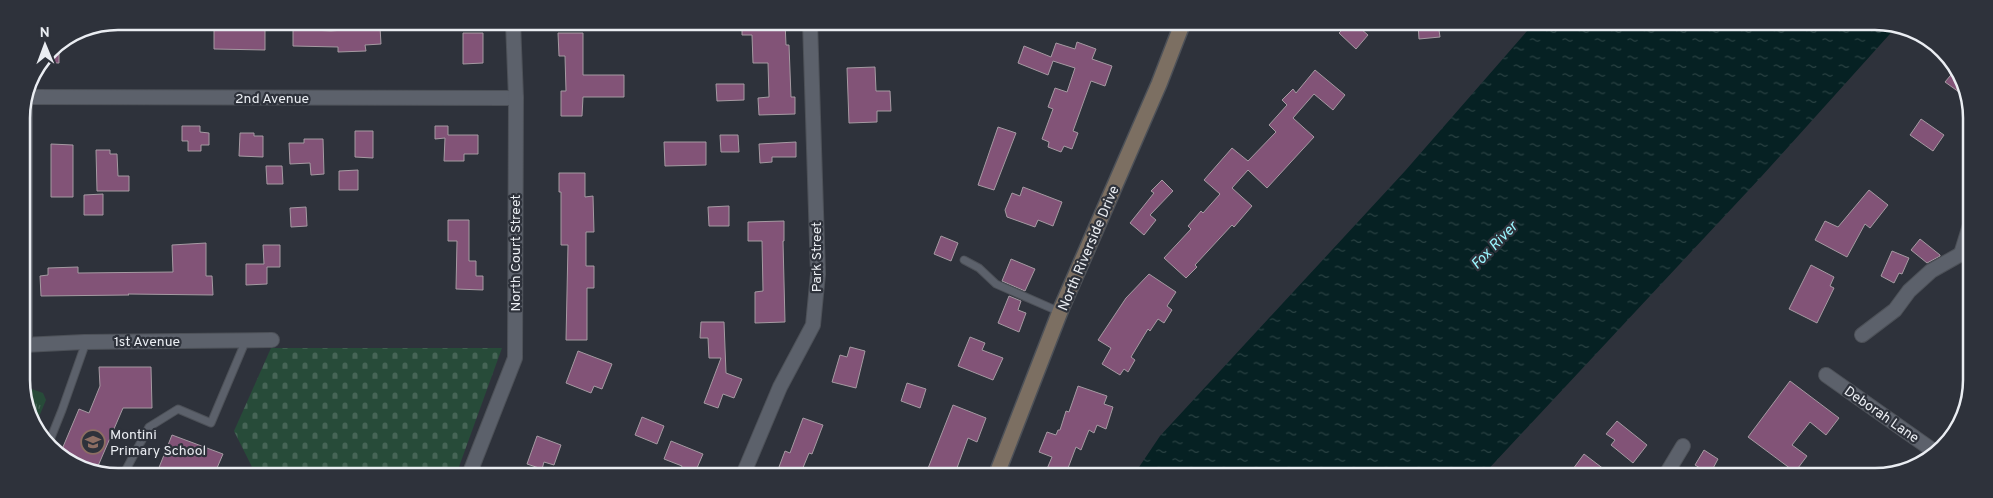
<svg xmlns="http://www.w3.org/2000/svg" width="1993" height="498" viewBox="0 0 1993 498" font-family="Overpass,sans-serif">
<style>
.cemetery{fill:url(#cemetery-stones)}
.park{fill:url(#park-tufts)}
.water{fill:url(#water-ripples)}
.building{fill:#825377;stroke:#a59aa2}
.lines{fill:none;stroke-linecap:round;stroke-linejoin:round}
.lane-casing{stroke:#4d5158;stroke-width:9}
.street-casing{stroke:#4d5158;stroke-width:16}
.secondary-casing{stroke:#4d5158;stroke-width:18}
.lane{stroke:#5c616b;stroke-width:7}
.street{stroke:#5c616b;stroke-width:14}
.secondary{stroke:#7c6f62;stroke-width:15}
.labels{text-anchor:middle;stroke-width:4.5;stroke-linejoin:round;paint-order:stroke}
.street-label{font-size:14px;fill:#eaedf2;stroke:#2e323b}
.poi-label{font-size:14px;fill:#eaedf2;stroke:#2e323b;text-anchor:start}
.water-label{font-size:15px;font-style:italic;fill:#9bf6ff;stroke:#2e323b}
.rim{fill:none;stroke:#eaedf2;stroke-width:2.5}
</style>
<defs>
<pattern id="cemetery-stones" width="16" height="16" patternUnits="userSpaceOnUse" patternTransform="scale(1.25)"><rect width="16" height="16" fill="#274b39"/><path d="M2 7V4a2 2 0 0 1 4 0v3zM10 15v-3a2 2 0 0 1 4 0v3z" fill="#466556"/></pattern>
<pattern id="park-tufts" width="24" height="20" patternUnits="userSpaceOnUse" patternTransform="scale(1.25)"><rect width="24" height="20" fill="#274b39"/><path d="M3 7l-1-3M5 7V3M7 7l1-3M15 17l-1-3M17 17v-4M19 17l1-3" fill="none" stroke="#466556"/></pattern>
<pattern id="water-ripples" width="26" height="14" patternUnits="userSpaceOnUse" patternTransform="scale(1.25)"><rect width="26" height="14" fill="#062123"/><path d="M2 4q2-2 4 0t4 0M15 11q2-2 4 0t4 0" fill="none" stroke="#2a4243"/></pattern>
</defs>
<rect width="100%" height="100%" fill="#2e323b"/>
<polygon class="cemetery" points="271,348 502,348 456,475 256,475 234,431"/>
<polygon class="park" points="23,386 43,393 46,400 36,424 23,399"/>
<polygon class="water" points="1534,23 1894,23 1898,25 1761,177 1482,476 1133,476 1160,436 1405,171"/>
<g class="building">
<polygon points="242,21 260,21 260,27 265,27 265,50 214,49 214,27 242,26"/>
<polygon points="742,22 785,22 786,45 789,45 791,97 795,97 795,114 759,115 758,98 769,97 768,63 753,63 752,35 742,35"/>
<polygon points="1349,23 1354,23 1368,35 1356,49 1339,33"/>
<polygon points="1418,23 1438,23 1440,37 1419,39"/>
<polygon points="380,27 381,44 365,45 366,51 338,52 338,47 293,46 293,29 331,31"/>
<polygon points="463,33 483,33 483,63 463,64"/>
<polygon points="558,33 583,33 583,75 624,75 624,97 583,97 582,116 561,116 561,91 566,91 565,56 559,56"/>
<polygon points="1077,42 1096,49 1092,59 1112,66 1105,86 1091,81 1073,131 1078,133 1072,149 1064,146 1061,152 1048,147 1049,142 1042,139 1053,109 1048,107 1055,88 1067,92 1075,68 1053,61 1048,75 1018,63 1024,46 1051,57 1056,43 1075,49"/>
<polygon points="59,43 59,63 43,63 50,49"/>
<polygon points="875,67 876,91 890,91 891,111 877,111 877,122 849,123 847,68"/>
<polygon points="1315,70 1345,95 1333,110 1314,94 1293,118 1314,137 1267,188 1248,170 1232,188 1252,206 1234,227 1232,225 1195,265 1197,267 1186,278 1164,258 1191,229 1188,226 1201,211 1203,213 1220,194 1204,180 1232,148 1248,161 1276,132 1269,125 1287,105 1282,100 1293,89 1296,93"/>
<polygon points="1955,70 1970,99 1970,100 1945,82"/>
<polygon points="716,84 744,84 744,100 717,101"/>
<polygon points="1921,119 1944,135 1933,151 1910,135"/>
<polygon points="182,126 200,126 200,132 209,133 209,145 201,145 201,151 188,151 188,141 182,141"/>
<polygon points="435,126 448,126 448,135 478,135 478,154 464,154 464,161 444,161 445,138 435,139"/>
<polygon points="998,127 1016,133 994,190 978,185"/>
<polygon points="355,131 373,131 373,158 355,157"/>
<polygon points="240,133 254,133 254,136 263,136 263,157 239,156"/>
<polygon points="720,135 738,135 739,152 721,152"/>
<polygon points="304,139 323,139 324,174 311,175 310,163 290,164 289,143 304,143"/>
<polygon points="664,142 706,142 706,165 665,166"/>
<polygon points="796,142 796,157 772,157 772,162 760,163 759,144"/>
<polygon points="51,144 73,145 73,197 51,197"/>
<polygon points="96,150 110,150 110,154 117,154 118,176 129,176 129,191 97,191"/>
<polygon points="266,166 282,166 283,184 267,184"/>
<polygon points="358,170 358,190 339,190 339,171"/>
<polygon points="559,173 585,173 585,197 593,196 594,232 586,232 586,266 594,266 594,288 587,288 587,340 566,340 568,245 561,245 561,192 559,192"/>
<polygon points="1162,180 1173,191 1150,215 1156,220 1144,235 1130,223 1154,193 1151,191"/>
<polygon points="1023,187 1062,202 1053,226 1038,220 1035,227 1007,217 1005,210 1012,193 1020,196"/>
<polygon points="1869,190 1888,205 1870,228 1865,224 1847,257 1815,240 1825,221 1838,227"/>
<polygon points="103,194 103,215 84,215 84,195"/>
<polygon points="729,206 729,226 709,226 708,207"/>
<polygon points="306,207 307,226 291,227 290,208"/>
<polygon points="448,220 469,220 469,261 476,261 476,276 483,276 483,290 456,289 457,241 448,241"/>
<polygon points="784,221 784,241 783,241 785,322 755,323 755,292 763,291 762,241 748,241 748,222"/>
<polygon points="941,236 958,243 951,261 934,254"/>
<polygon points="1920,239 1940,255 1940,256 1927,263 1911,250"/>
<polygon points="206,243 206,276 212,276 213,295 128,294 129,295 41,296 40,276 48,275 48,268 78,267 78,273 173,272 172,245"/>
<polygon points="263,245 280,245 280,267 267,267 267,284 246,285 246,264 264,264"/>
<polygon points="1892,251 1909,258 1902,274 1899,273 1894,283 1881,276"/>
<polygon points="1011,259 1035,269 1025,291 1002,281"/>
<polygon points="1811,265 1834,277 1830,286 1834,288 1817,323 1789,309"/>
<polygon points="1149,274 1176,292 1167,306 1172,310 1164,323 1158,319 1150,331 1148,329 1131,357 1135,360 1128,372 1124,369 1120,375 1102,364 1111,348 1098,340 1126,298"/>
<polygon points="1009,296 1021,301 1018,310 1026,313 1019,332 998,323"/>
<polygon points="701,322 724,322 726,373 742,379 734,398 723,394 718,408 704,403 721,358 709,358 708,338 700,338"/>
<polygon points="970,337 985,343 982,350 1003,358 993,380 958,366"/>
<polygon points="850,347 865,351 856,388 832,382 840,355 847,357"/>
<polygon points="578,351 612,364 602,389 594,386 591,393 566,383"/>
<polygon points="99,367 151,367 152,408 123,408 95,473 60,454 79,409 89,413 100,386"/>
<polygon points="1790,381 1839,418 1826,435 1810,422 1792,445 1807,456 1795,472 1748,437"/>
<polygon points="907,383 926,389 920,408 901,401"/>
<polygon points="1078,386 1107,396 1104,404 1113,407 1106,429 1097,425 1094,433 1089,430 1081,450 1076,447 1065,476 1044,476 1052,457 1039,452 1047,432 1056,435 1058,430 1060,430 1066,411 1069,412"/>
<polygon points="953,405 986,418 977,442 968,438 954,476 925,476"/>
<polygon points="642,417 664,426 657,444 635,435"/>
<polygon points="803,418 823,425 812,454 809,453 800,475 779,467 785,451 790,453"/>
<polygon points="1617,421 1647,445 1633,463 1611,445 1615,440 1606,434"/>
<polygon points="172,435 223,454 214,475 204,475 194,470 192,475 156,475"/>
<polygon points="537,436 561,445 554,465 544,462 542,469 527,464"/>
<polygon points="671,441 703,454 694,475 679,475 682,466 664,459"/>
<polygon points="1704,450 1718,459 1710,474 1695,465"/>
<polygon points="1584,454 1613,476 1581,476 1573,469"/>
</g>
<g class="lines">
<g class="lane-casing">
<g id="lane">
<polyline points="964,260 979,268 996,284 1060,312"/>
<polyline points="48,445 62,410 86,342"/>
<polyline points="123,475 149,427 178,409 211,423 246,340"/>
</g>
</g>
<g class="street-casing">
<g id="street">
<polyline points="28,97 516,98"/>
<polyline points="25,104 25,345"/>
<polyline points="1961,254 1970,225"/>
<polyline points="1862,335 1895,310 1909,291 1931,271 1961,254"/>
<polyline points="23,345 84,342 272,340"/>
<polyline points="1826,375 1938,454"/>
<polyline points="469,475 515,358 516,98 513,22"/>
<polyline points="743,475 780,387 813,325 818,274 810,22"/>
<polyline points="1665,476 1683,446"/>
</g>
</g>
<g class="secondary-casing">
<polyline id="secondary" points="996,476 1061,309 1159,84 1183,22"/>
</g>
<use href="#lane" class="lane"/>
<use href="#street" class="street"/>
<use href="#secondary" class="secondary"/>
</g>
<defs>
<g id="school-ring" transform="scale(1.25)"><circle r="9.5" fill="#2e323b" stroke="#8d6e63" stroke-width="1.5"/><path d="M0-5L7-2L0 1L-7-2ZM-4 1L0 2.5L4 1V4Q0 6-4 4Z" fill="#8d6e63"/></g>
</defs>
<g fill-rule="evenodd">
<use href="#school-ring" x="93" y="442"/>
</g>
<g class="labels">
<g class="street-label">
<text x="272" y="103">2nd Avenue</text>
<text transform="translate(1088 248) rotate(-67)" y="5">North Riverside Drive</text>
<text transform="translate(515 253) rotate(-90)" y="5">North Court Street</text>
<text transform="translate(816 257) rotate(-90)" y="5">Park Street</text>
<text x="147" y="346">1st Avenue</text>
<text transform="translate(1882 414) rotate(35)" y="5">Deborah Lane</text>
</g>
<g class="poi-label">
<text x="110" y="439">Montini<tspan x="110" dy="16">Primary School</tspan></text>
</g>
<g class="water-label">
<text transform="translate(1494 245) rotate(-46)" y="5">Fox River</text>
</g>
</g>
<path d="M0 0H1993V498H0ZM118 30H1875A88 88 0 0 1 1963 118V380A88 88 0 0 1 1875 468H118A88 88 0 0 1 30 380V118A88 88 0 0 1 118 30Z" fill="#2e323b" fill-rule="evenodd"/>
<path class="rim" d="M118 30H1875A88 88 0 0 1 1963 118V380A88 88 0 0 1 1875 468H118A88 88 0 0 1 30 380V118A88 88 0 0 1 118 30Z"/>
<g transform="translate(45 45) rotate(359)" stroke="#2e323b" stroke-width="4" paint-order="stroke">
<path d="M0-4L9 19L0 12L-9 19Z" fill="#eaedf2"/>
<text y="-8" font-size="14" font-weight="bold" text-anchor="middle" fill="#eaedf2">N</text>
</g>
</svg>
